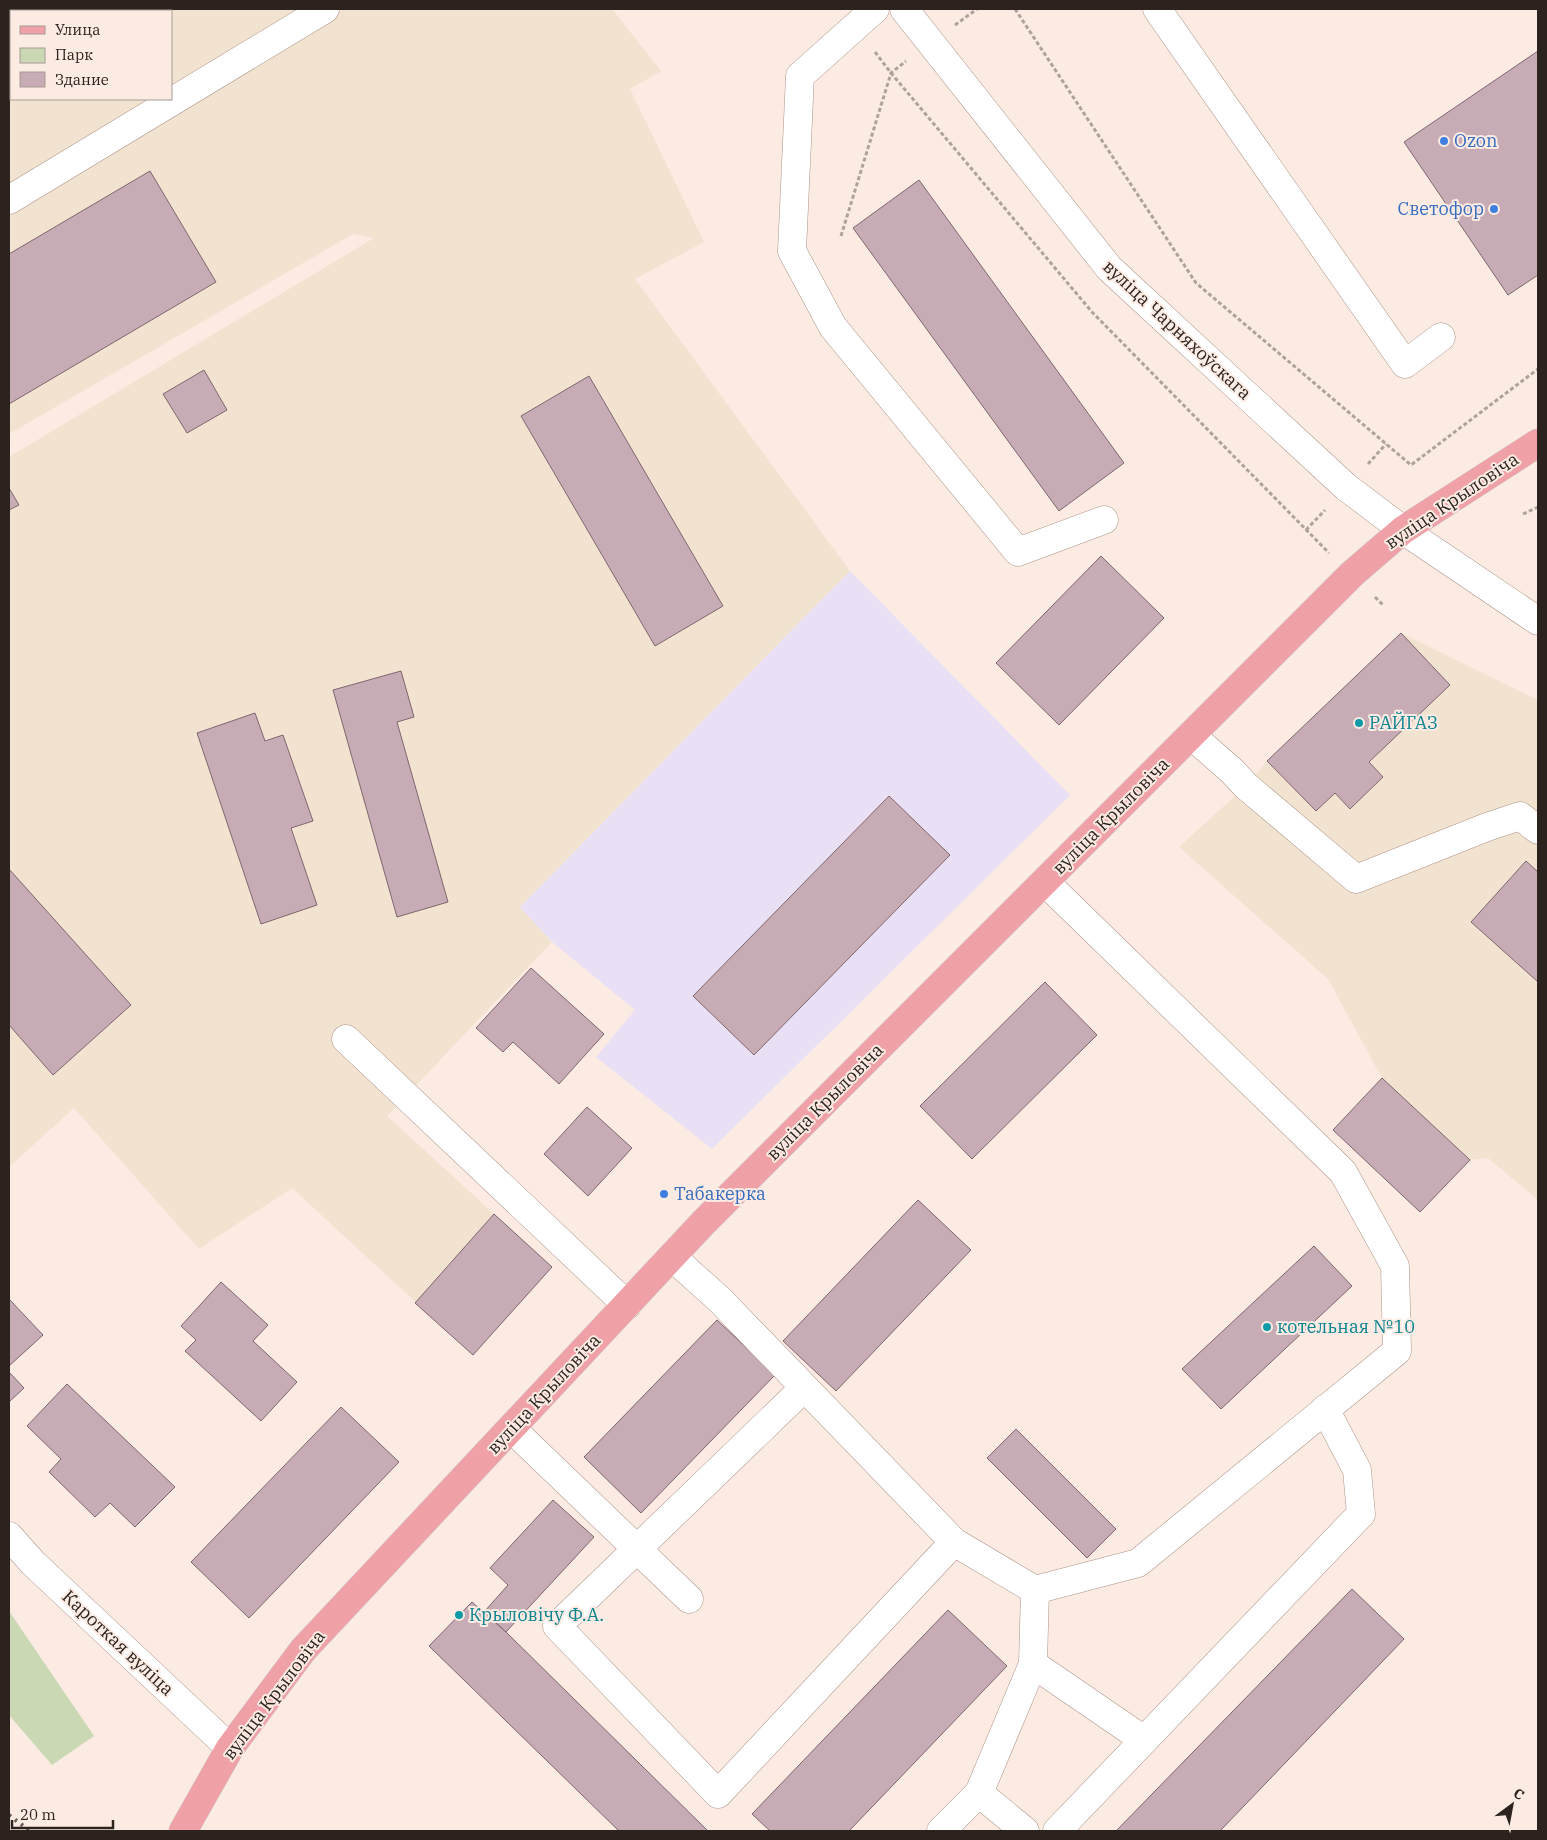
<svg xmlns="http://www.w3.org/2000/svg" width="1547" height="1840" viewBox="0 0 1547 1840" font-family="'IBM Plex Serif',serif">
<style>
.industrial{fill:#f2e2d0;fill-rule:evenodd}
.education{fill:#eae0f5}
.green{fill:#cbd8b4}
.building{fill:#c8acb5;stroke:#7f666e}
.lines{fill:none;stroke-linecap:round;stroke-linejoin:round}
.minor-casing{stroke:#ad9488;stroke-width:29}
.major-casing{stroke:#d1cece;stroke-width:29}
.path{stroke:#afa29b;stroke-width:3;stroke-dasharray:4 2.5;stroke-linecap:butt}
.minor{stroke:#fff;stroke-width:28}
.major{stroke:#f0a0a7;stroke-width:28}
.rail{stroke:#6a5f59;stroke-width:4;stroke-dasharray:2.5 5;stroke-linecap:butt}
.shop-dot{fill:#3f7fe0;stroke:#fbebe3;stroke-width:2}
.culture-dot{fill:#0f9aa8;stroke:#fbebe3;stroke-width:2}
.labels{text-anchor:middle;stroke-width:4;stroke-linejoin:round;paint-order:stroke}
.shop-label{font-size:18px;fill:#366cbe;stroke:#fbebe3;text-anchor:start}
.street-label{font-size:18px;fill:#2c221e;stroke:#fbebe3}
.culture-label{font-size:18px;fill:#0d838f;stroke:#fbebe3;text-anchor:start}
</style>
<rect width="100%" height="100%" fill="#fbebe3"/>
<g class="industrial">
<path d="M 9,9 L 612,9 L 661,71 L 630,89 L 704,242 L 635,279 L 850,571 L 520,907 L 552,942 L 387,1116 L 552,1267 L 473,1355 L 292,1188 L 199,1249 L 74,1108 L 9,1167 L 9,457 L 374,238 L 353,234 L 9,434 ZM 11,11 L 171,11 L 171,99 L 11,99 Z"/>
<polygon points="1401,633 1538,700 1538,1200 1488,1158 1470,1160 1382,1078 1328,979 1179,847 1246,786 1267,761"/>
</g>
<polygon class="education" points="850,571 1070,795 712,1149 596,1057 635,1010 552,942 520,907"/>
<polygon class="green" points="9,1611 94,1736 52,1765 9,1715"/>
<g class="building">
<polygon points="1538,51 1538,275 1508,295 1404,142"/>
<polygon points="150,171 216,282 9,404 9,254"/>
<polygon points="919,180 1124,463 1059,511 853,228"/>
<polygon points="204,370 227,410 187,433 163,394"/>
<polygon points="589,376 723,606 655,646 521,416"/>
<polygon points="9,488 19,505 9,510"/>
<polygon points="1101,556 1164,618 1059,725 996,663"/>
<polygon points="1401,633 1450,685 1369,762 1383,777 1350,809 1335,793 1316,811 1267,761"/>
<polygon points="401,671 414,717 397,722 448,902 397,917 333,690"/>
<polygon points="255,713 265,741 283,735 313,821 291,828 317,905 261,924 197,733"/>
<polygon points="889,796 950,855 754,1055 693,996"/>
<polygon points="1526,861 1538,872 1538,982 1471,922"/>
<polygon points="9,869 131,1005 53,1075 9,1025"/>
<polygon points="531,968 604,1034 559,1084 513,1042 503,1052 476,1028"/>
<polygon points="1045,982 1097,1035 972,1159 920,1106"/>
<polygon points="1382,1078 1470,1160 1420,1212 1333,1130"/>
<polygon points="587,1107 632,1148 588,1196 544,1154"/>
<polygon points="918,1200 971,1250 836,1391 783,1341"/>
<polygon points="494,1214 552,1267 473,1355 415,1303"/>
<polygon points="1314,1246 1352,1286 1221,1409 1182,1369"/>
<polygon points="221,1282 268,1325 253,1341 297,1382 261,1421 185,1351 196,1340 181,1326"/>
<polygon points="9,1299 43,1335 9,1366"/>
<polygon points="717,1320 775,1375 641,1513 584,1457"/>
<polygon points="9,1372 24,1388 9,1402"/>
<polygon points="67,1384 175,1487 135,1527 110,1503 95,1517 49,1472 61,1459 27,1426"/>
<polygon points="341,1407 399,1462 249,1618 191,1562"/>
<polygon points="1016,1429 1116,1529 1087,1558 987,1458"/>
<polygon points="553,1500 594,1537 506,1632 484,1612 508,1585 490,1568"/>
<polygon points="1352,1589 1404,1639 1220,1831 1116,1831"/>
<polygon points="472,1602 506,1632 708,1831 619,1831 429,1646"/>
<polygon points="948,1610 1007,1666 849,1831 770,1831 752,1814"/>
</g>
<g class="lines">
<g class="minor-casing">
<g id="minor">
<polyline points="875,9 800,76 792,251 833,327 1018,552 1104,520"/>
<polyline points="904,9 1109,268 1346,487 1403,530 1538,621"/>
<polyline points="1157,9 1405,364 1441,337"/>
<polyline points="9,200 325,9"/>
<polyline points="1191,735 1232,771 1246,786 1356,879 1487,827 1520,816 1538,830"/>
<polyline points="346,1039 627,1305"/>
<polyline points="672,1257 719,1299 954,1542 1035,1590 1138,1563 1397,1351 1395,1266 1343,1172 1045,882"/>
<polyline points="804,1388 557,1626 718,1794 954,1542"/>
<polyline points="511,1428 689,1599"/>
<polyline points="9,1536 33,1563 230,1748"/>
<polyline points="1033,1664 1144,1740"/>
<polyline points="941,1831 979,1793"/>
<polyline points="1025,1831 979,1793 1033,1664 1035,1590"/>
<polyline points="1057,1831 1361,1514 1357,1470 1325,1409"/>
</g>
</g>
<g class="major-casing">
<polyline id="major" points="183,1831 230,1748 303,1650 704,1222 1352,574 1403,530 1538,443"/>
</g>
<g class="path">
<polyline points="1015,9 1196,283 1411,465 1538,369"/>
<polyline points="955,25 977,9"/>
<polyline points="875,52 891,73 1092,312 1329,553"/>
<polyline points="841,236 891,73 906,61"/>
<polyline points="1538,275 1538,276"/>
<polyline points="1368,464 1386,444"/>
<polyline points="1523,514 1538,507"/>
<polyline points="1306,530 1325,510"/>
<polyline points="1375,597 1383,605"/>
</g>
<use href="#minor" class="minor"/>
<use href="#major" class="major"/>
<polyline class="rail" points="9,1815 30,1831"/>
</g>
<g class="shop-dot">
<circle cx="1444" cy="141" r="5"/>
<circle cx="1494" cy="209" r="5"/>
<circle cx="664" cy="1194" r="5"/>
</g>
<g class="culture-dot">
<circle cx="1359" cy="723" r="5"/>
<circle cx="1267" cy="1327" r="5"/>
<circle cx="459" cy="1615" r="5"/>
</g>
<g class="labels">
<g class="shop-label">
<text x="1454" y="147">Ozon</text>
<text x="1484" y="215" text-anchor="end">Светофор</text>
<text x="674" y="1200">Табакерка</text>
</g>
<g class="street-label">
<text transform="translate(1177 330) rotate(43)" y="6">вуліца Чарняхоўскага</text>
<text transform="translate(1452 501) rotate(-34)" y="6">вуліца Крыловіча</text>
<text transform="translate(1111 816) rotate(-45)" y="6">вуліца Крыловіча</text>
<text transform="translate(825 1102) rotate(-45)" y="6">вуліца Крыловіча</text>
<text transform="translate(544 1394) rotate(-47)" y="6">вуліца Крыловіча</text>
<text transform="translate(118 1643) rotate(43)" y="6">Кароткая вуліца</text>
<text transform="translate(274 1695) rotate(-53)" y="6">вуліца Крыловіча</text>
</g>
<g class="culture-label">
<text x="1369" y="729">РАЙГАЗ</text>
<text x="1277" y="1333">котельная №10</text>
<text x="469" y="1621">Крыловічу Ф.А.</text>
</g>
</g>
<rect width="1547" height="1840" fill="none" stroke="#2c221e" stroke-width="20"/>
<rect x="10" y="10" width="162" height="90" fill="#fbebe3" stroke="#a89b94"/>
<rect x="20" y="26" width="25" height="8" fill="#f0a0a7" stroke="#a89b94"/>
<text x="55" y="35" font-size="15" fill="#2c221e">Улица</text>
<rect x="20" y="48" width="25" height="15" fill="#cbd8b4" stroke="#a89b94"/>
<text x="55" y="60" font-size="15" fill="#2c221e">Парк</text>
<rect x="20" y="72" width="25" height="15" fill="#c8acb5" stroke="#a89b94"/>
<text x="55" y="85" font-size="15" fill="#2c221e">Здание</text>
<g transform="translate(1512 1805) rotate(32)" stroke="#fbebe3" stroke-width="4" paint-order="stroke">
<path d="M0-4L9 19L0 12L-9 19Z" fill="#2c221e"/>
<text y="-8" font-size="14" font-weight="bold" text-anchor="middle" fill="#2c221e">С</text>
</g>
<path d="M12 1820v8h101v-8" fill="none" stroke="#2c221e" stroke-width="2.5"/>
<text x="20" y="1820" font-size="15" fill="#2c221e" stroke="#fbebe3" stroke-width="4" paint-order="stroke">20 m</text>
</svg>
